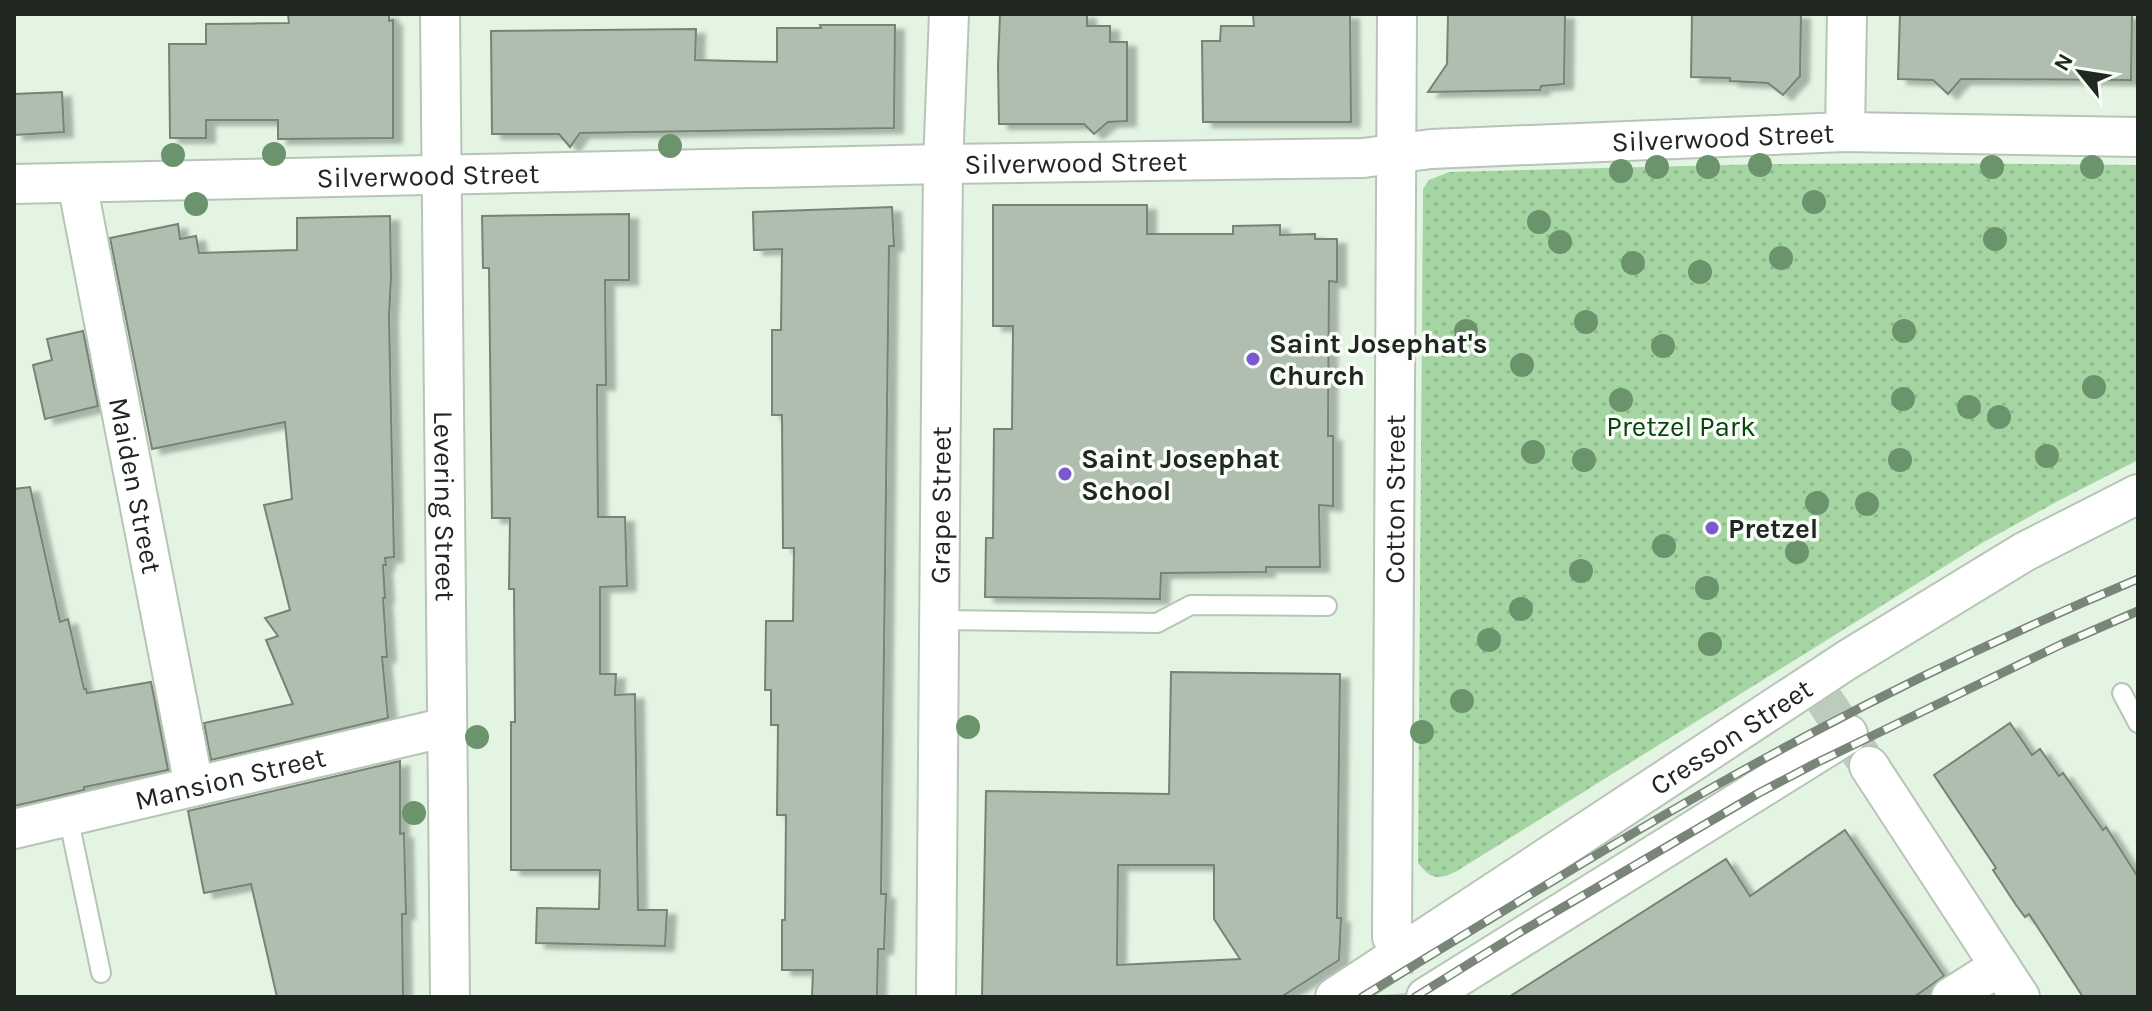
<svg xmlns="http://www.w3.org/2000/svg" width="2152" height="1011" viewBox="0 0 2152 1011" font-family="Karla,sans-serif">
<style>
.park{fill:url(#park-dots)}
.building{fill:#afbeae;stroke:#758474;stroke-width:2;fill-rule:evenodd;filter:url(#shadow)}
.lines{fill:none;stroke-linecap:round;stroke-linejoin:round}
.street-tunnel{stroke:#bdcbbc;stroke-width:38;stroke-dasharray:38 19;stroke-linecap:butt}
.lane-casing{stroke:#b6c5b5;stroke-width:22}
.street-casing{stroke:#b6c5b5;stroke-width:42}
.lane{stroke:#fff;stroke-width:18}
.street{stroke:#fff;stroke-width:38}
.rail-casing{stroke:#7a857a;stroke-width:9}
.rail{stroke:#f8fef7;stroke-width:6;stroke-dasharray:18;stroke-linecap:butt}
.tree{fill:#6b946d}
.poi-dot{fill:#7b57d0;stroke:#f8fef7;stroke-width:3}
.labels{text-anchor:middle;stroke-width:7;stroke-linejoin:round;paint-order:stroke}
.street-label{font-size:28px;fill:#202620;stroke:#f8fef7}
.poi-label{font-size:28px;font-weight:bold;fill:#202620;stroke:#f8fef7;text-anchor:start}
.park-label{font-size:28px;fill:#08450c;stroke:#f8fef7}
</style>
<defs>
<pattern id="park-dots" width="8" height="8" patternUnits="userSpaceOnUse" patternTransform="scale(2)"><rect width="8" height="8" fill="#a5d5a2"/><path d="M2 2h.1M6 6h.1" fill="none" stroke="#8eb78b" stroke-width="1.8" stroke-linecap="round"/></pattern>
<filter id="shadow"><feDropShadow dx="9" dy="5" stdDeviation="2" flood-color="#0004"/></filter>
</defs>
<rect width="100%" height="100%" fill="#e4f4e3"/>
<path class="park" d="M 1915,163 L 2138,165 L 2138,460 L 2058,501 L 1982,543 L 1457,871 C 1439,880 1431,880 1418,863 L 1423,189 L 1429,180 L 1449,172 L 1765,164 Z"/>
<g class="building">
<polygon points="288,14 389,14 389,21 393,20 393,138 278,139 278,120 206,120 206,138 170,138 169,44 206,44 206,24 289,23"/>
<polygon points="1000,14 1087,14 1087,26 1110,26 1110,42 1127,42 1127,121 1108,122 1094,134 1084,124 999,124 998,66"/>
<polygon points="1253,14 1350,14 1351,122 1203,122 1202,41 1220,41 1221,26 1254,26"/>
<polygon points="1448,14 1565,14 1564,84 1541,86 1540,90 1428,92 1447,64"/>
<polygon points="1692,14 1801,14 1800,76 1783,95 1768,83 1730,81 1730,78 1691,77"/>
<polygon points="1900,14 2132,14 2131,80 1961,79 1948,94 1933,80 1898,79"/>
<polygon points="820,25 895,25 894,128 580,133 570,147 559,134 492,134 491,31 696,29 695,60 777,62 777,28 821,28"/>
<polygon points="62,92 64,132 14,135 14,94"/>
<polygon points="993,205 1147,205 1147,234 1233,234 1233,226 1280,225 1280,235 1315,234 1315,239 1337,239 1337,282 1329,281 1328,436 1333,436 1333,506 1319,505 1320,567 1266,567 1266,572 1161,573 1160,599 985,597 986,538 993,538 994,429 1012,429 1013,326 993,326"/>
<polygon points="892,207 894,246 889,246 881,894 886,894 884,949 878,949 877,997 812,997 813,970 782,970 782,920 785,920 786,815 777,815 778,725 771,725 771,690 765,690 766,621 793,621 794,548 783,548 782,415 772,415 772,330 781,330 782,249 754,250 753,212"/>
<polygon points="629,214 629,280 605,280 606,385 597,385 598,517 625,517 627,586 600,587 600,674 616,674 615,695 635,694 638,910 667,910 665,946 536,943 537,908 599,909 600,870 511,870 511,722 515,722 514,589 509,589 510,518 492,518 489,268 483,268 482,216"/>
<polygon points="390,216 391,277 389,317 394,557 385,558 386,565 383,565 385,598 383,598 387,657 382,657 388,718 211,760 204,723 293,704 266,640 278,636 265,618 290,610 264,505 292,499 285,422 152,449 110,238 178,224 180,239 196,236 199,253 297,250 297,218"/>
<polygon points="83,331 98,406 45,419 33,365 52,360 47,339"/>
<polygon points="30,487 60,622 68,619 84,689 86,689 87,693 151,682 168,770 84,787 84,790 14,806 14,489"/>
<path d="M 1171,672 L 1340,674 L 1337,918 L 1341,918 L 1339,960 L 1281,997 L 982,997 L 986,791 L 1169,794 ZM 1118,865 L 1214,865 L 1214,919 L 1240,959 L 1117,965 Z"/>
<polygon points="2010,723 2032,755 2040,749 2059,776 2063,773 2103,830 2106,827 2138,877 2138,997 2083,997 2029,914 2025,917 2016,905 1993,870 1996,868 1934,775"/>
<polygon points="400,761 400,834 404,833 406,914 402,914 403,997 277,997 251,884 204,893 188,811"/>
<polygon points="1845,830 1944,976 1914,997 1509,997 1726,859 1750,896"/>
</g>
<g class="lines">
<g class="street-tunnel">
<polyline points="1823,698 1866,762"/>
<polyline points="1392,937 1396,997"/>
</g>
<g class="lane-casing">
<g id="lane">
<polyline points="940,620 1157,623 1191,605 1327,606"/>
<polyline points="2122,693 2138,723"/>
<polyline points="68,816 101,973"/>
</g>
</g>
<g class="street-casing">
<g id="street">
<path id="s1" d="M 440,14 L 450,997"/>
<polyline points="1845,132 1847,14"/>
<path id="s2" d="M 77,183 L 194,786"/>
<path id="s3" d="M 14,184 L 943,164 L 1363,158 L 1431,149 L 1845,132 L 2138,137"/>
<polyline points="1869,766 2020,997"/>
<path id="s4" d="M 14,829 L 447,727"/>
<path id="s5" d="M 1392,937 L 1397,14"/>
<path id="s6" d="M 936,997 L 943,164 L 949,14"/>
<path id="s7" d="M 1335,997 L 1847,660 L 2024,552 L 2138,494"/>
<polyline points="1426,997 1848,734"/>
<polyline points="1951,997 2000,966"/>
</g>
</g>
<use href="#lane" class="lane"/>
<use href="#street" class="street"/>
<g class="rail-casing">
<g id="rail">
<path d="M 1362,997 C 1510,907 1657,815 1810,734 C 1917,677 2026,626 2138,579"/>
<polyline points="1415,997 1517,934 1757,794 1816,763 2062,644 2138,611"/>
</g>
</g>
<use href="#rail" class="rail"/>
</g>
<g class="tree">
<circle cx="670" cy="146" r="12"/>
<circle cx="274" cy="154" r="12"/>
<circle cx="173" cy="155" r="12"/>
<circle cx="1760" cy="165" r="12"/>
<circle cx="1657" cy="167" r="12"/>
<circle cx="1708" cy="167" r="12"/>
<circle cx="1992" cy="167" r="12"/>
<circle cx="2092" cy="167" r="12"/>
<circle cx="1621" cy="171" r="12"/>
<circle cx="1814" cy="202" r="12"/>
<circle cx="196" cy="204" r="12"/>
<circle cx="1539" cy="222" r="12"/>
<circle cx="1995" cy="239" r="12"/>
<circle cx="1560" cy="242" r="12"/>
<circle cx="1781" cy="258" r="12"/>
<circle cx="1633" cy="263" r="12"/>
<circle cx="1700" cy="272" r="12"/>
<circle cx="1586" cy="322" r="12"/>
<circle cx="1466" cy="331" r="12"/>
<circle cx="1904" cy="331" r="12"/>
<circle cx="1663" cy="346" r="12"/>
<circle cx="1522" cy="365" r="12"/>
<circle cx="2094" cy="387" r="12"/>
<circle cx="1903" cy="399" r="12"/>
<circle cx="1621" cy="400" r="12"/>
<circle cx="1969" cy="407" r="12"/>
<circle cx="1999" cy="417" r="12"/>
<circle cx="1533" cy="452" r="12"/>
<circle cx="2047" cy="456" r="12"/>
<circle cx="1584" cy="460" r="12"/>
<circle cx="1900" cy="460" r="12"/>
<circle cx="1817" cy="503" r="12"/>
<circle cx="1867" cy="504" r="12"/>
<circle cx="1664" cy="546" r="12"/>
<circle cx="1797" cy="552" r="12"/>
<circle cx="1581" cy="571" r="12"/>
<circle cx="1707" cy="588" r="12"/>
<circle cx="1521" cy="609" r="12"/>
<circle cx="1489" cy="640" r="12"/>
<circle cx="1710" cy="644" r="12"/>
<circle cx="1462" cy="701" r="12"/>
<circle cx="968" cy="727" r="12"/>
<circle cx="1422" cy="732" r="12"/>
<circle cx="477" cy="737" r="12"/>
<circle cx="414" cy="813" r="12"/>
</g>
<g class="poi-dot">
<circle cx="1253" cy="359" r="8"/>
<circle cx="1065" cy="474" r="8"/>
<circle cx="1712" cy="528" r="8"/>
</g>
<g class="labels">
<g class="street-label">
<text dy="10" stroke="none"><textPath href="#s3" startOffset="1710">Silverwood Street</textPath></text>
<text dy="10" stroke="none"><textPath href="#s3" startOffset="1062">Silverwood Street</textPath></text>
<text dy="10" stroke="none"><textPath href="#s3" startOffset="414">Silverwood Street</textPath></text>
<text dy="10" stroke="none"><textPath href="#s2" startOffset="308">Maiden Street</textPath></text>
<text dy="10" stroke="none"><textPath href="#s5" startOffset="438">Cotton Street</textPath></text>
<text dy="10" stroke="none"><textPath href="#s1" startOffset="492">Levering Street</textPath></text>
<text dy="10" stroke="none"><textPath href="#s6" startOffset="492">Grape Street</textPath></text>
<text dy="10" stroke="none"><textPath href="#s7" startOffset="474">Cresson Street</textPath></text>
<text dy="10" stroke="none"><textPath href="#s4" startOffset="222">Mansion Street</textPath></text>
</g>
<g class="poi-label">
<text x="1269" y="353">Saint Josephat's<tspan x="1269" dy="32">Church</tspan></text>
<text x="1081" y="468">Saint Josephat<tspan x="1081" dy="32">School</tspan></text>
<text x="1728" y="538">Pretzel</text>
</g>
<g class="park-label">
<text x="1681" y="436">Pretzel Park</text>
</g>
</g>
<rect width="2152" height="1011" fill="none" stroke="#202620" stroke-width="32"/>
<g transform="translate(2080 72) rotate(300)" stroke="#f8fef7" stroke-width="6" paint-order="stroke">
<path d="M0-6L14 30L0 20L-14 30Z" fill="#202620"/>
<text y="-12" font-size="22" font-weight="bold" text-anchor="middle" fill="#202620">N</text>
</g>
</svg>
